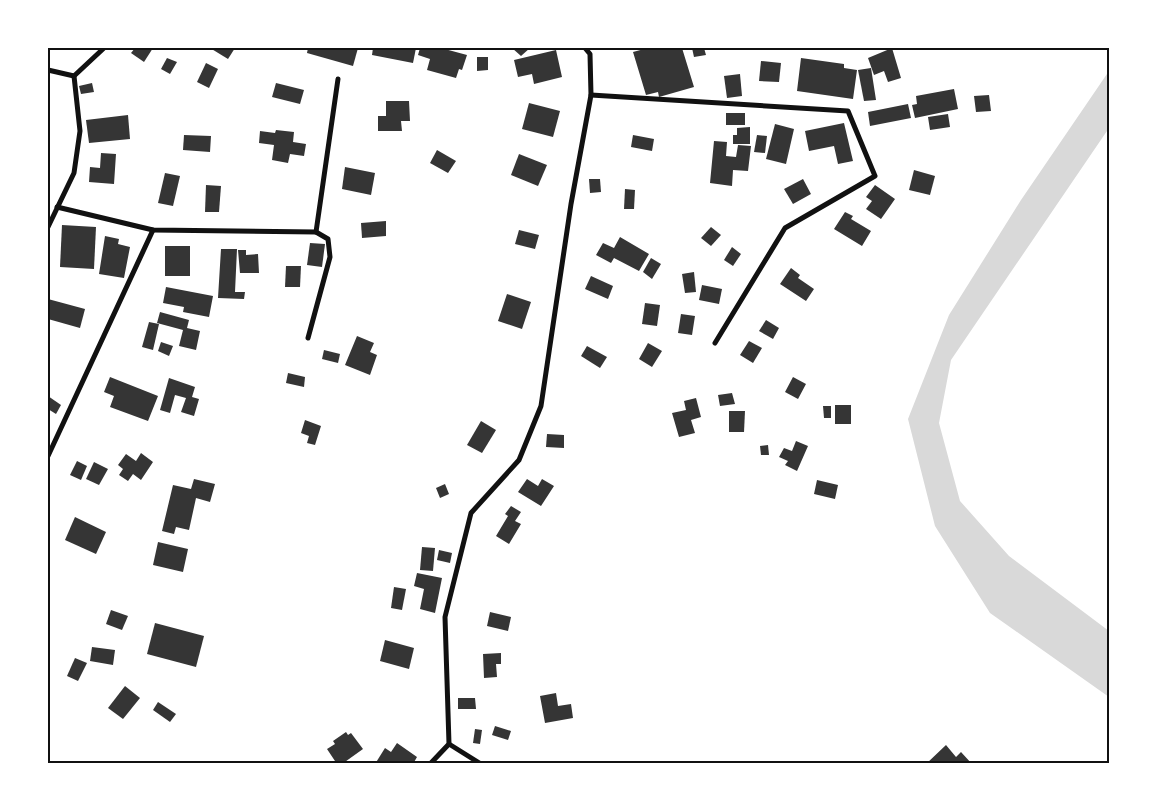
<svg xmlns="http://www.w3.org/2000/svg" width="1157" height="811" viewBox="0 0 1157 811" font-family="Quicksand,sans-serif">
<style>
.water{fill:#d9d9d9}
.building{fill:#353535}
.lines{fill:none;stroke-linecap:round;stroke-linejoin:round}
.minor{stroke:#111;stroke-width:5}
.neatline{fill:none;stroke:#111;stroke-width:2}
</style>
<rect width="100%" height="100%" fill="#fff"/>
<polygon class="water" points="1109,71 1109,128 951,360 939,423 960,501 1009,556 1109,631 1109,697 990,613 935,526 908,419 949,315 1021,200"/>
<g class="building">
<polygon points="135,48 153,48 144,62 131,53"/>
<polygon points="210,48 235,48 228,59"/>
<polygon points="308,48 358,48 353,66 307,53"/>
<polygon points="373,48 416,48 413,63 372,55"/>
<polygon points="420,48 441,48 467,55 462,70 459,69 456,78 427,70 430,59 418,55"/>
<polygon points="512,48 530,48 521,56"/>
<polygon points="648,48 682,48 694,87 659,97 658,92 646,95 633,52"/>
<polygon points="692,48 704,48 706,55 694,57"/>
<polygon points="892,48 901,78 888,82 884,71 874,75 868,58"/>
<polygon points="556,50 562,77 534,84 532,74 518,77 514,60"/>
<polygon points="477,57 488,57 488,70 477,71"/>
<polygon points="167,58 177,62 170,74 161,69"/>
<polygon points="801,58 844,64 844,68 857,70 853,99 797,91"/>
<polygon points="761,61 781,63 779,82 759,81"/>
<polygon points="206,63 218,69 209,88 197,82"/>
<polygon points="871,68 876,100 864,101 858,70"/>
<polygon points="740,74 742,96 727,98 724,76"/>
<polygon points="92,83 94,92 81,94 79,86"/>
<polygon points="276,83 304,90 300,104 272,97"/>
<polygon points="954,89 958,109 915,118 912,105 917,104 916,96"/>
<polygon points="989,95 991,111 976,112 974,96"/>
<polygon points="386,101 409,101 410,121 401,121 402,131 378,131 378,116 386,116"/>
<polygon points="529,103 560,111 553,137 522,129"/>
<polygon points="908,104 911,118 870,126 868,112"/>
<rect x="726" y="113" width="19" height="12"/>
<polygon points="948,114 950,127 930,130 928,117"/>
<polygon points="128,115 130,139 89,143 86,120"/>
<polygon points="844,123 853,161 838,164 834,146 809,151 805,131"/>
<polygon points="775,124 794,129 786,164 766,159"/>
<polygon points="750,127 750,144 733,144 733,135 737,135 737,128"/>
<polygon points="276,130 294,132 293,142 306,144 304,156 290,154 288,163 272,160 274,145 259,143 260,131 275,133"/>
<polygon points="184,135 211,136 210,152 183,150"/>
<polygon points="633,135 654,139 652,151 631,147"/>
<polygon points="757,135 767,136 765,153 754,152"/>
<polygon points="714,141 727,142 726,156 736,157 738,145 751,146 748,171 733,170 732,186 710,183"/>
<polygon points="437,150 456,161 448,173 430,163"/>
<polygon points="101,153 116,154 114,184 89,182 90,167 100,168"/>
<polygon points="519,154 547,165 538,186 511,175"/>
<polygon points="345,167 375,173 371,195 342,189"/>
<polygon points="914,170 935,176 930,195 909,190"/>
<polygon points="165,173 180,176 173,206 158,203"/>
<polygon points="589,179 600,179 601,192 590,193"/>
<polygon points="803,179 811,194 793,204 784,189"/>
<polygon points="206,185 221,186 219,212 205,212"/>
<polygon points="875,185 895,199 881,219 866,209 872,201 866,197"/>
<polygon points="625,189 635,190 634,209 624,209"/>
<polygon points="845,212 853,216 851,219 871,231 862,246 834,229"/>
<polygon points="386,221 386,236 362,238 361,223"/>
<polygon points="62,225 96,227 94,269 60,267"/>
<polygon points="711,227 721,235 711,246 701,238"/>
<polygon points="519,230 539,235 535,249 515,244"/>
<polygon points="105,236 119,239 118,244 130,247 124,278 99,274"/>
<polygon points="620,237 649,254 639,271 614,258 611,263 596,255 603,243 614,248"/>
<polygon points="310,243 325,244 322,267 307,265"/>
<rect x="165" y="246" width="25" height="30"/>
<polygon points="732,247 741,254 733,266 724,260"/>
<polygon points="221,249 237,249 235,292 245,292 244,299 218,298"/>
<polygon points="238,250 246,250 246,255 258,254 259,273 240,273"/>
<polygon points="651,258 661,264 652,279 643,272"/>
<polygon points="286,266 301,266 300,287 285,287"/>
<polygon points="791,268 800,275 798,278 814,289 806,301 780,284"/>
<polygon points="694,272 696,292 685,293 682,274"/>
<polygon points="591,276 613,286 608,299 585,289"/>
<polygon points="702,285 722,289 719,304 699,300"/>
<polygon points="166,287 213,296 209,317 183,312 184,307 163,303"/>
<polygon points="507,294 531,302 522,329 498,321"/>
<polygon points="48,299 85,309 80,328 48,319"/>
<polygon points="645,303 660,305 657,326 642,324"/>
<polygon points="160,312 189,320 187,328 200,331 196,350 179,346 183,330 157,323"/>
<polygon points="681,314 695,316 692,335 678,333"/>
<polygon points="766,320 779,328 773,339 759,331"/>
<polygon points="149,322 159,324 153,350 142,347"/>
<polygon points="357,336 374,343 370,352 377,355 370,375 345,365"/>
<polygon points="749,341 762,348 753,363 740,355"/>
<polygon points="161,342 173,346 169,356 158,351"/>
<polygon points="648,343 662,351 652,367 639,359"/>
<polygon points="587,346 607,357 600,368 581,356"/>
<polygon points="324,350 340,354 338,363 322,359"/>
<polygon points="288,373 305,377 304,387 286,383"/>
<polygon points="110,377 158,396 148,421 110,407 114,396 104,392"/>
<polygon points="793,377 806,384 798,399 785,392"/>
<polygon points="169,378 195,387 192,397 199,399 194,416 181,412 186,398 175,395 170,413 160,410"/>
<polygon points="732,393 735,404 720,406 718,395"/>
<polygon points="48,396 61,405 56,414 48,409"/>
<polygon points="696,398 701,417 691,420 695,433 679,437 672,413 686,410 684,401"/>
<rect x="835" y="405" width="16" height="19"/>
<polygon points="823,406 831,406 831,418 824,418"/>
<polygon points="729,411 745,411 744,432 729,432"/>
<polygon points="305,420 321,426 315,445 307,443 309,436 301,433"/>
<polygon points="481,421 496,430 482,453 467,445"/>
<polygon points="547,434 564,435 564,448 546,447"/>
<polygon points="796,441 808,446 797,471 785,465 788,461 779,457 784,448 792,451"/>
<polygon points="768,445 769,455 761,455 760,446"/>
<polygon points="141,453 153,462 141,480 133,474 128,481 119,475 123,469 118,465 126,454 136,461"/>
<polygon points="77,461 87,466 81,480 70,475"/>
<polygon points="94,462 108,469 99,485 86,479"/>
<polygon points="194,479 215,484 210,502 196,498 189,530 176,527 174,534 162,531 173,485 191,489"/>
<polygon points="527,479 538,486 542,479 554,486 541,506 518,492"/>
<polygon points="817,480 838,485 835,499 814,494"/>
<polygon points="445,484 449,494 440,498 436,488"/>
<polygon points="511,506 521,512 515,521 521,524 509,544 496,536 508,516 505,514"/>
<polygon points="75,517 106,532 96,554 65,540"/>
<polygon points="158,542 188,549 183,572 153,565"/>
<polygon points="422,547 435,548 433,571 420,570"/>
<polygon points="439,550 452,553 450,563 437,560"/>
<polygon points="417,573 442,578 435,613 420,609 424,589 414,586"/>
<polygon points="394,587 406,589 402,610 391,608"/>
<polygon points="111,610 128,616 122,630 106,624"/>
<polygon points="490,612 511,617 508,631 487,626"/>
<polygon points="155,623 204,636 196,667 147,654"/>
<polygon points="385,640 414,648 409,669 380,661"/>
<polygon points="92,647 115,650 113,665 90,661"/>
<polygon points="501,653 501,664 496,664 497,677 484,678 483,654"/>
<polygon points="75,658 87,663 78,681 67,676"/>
<polygon points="125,686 140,698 123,719 108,708"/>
<polygon points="556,693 558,706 571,704 573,718 545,723 540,696"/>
<polygon points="458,698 475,698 476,709 458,709"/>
<polygon points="158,702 176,714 170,722 153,710"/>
<polygon points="495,726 511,731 508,740 492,735"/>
<polygon points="475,729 482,730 480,744 473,743"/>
<polygon points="346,732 348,735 351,733 363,749 342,764 337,764 327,749 335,744 333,741"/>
<polygon points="397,743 417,757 413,764 375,764 385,748 391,752"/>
<polygon points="946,745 956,757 961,752 972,764 926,764"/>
</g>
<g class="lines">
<g class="minor">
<polyline points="48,70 74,76 104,48"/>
<polyline points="591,95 848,111 875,176 785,228 715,343"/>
<polyline points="57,207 153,230 316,232 338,79"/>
<polyline points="48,227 74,173 80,131 74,76"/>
<polyline points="308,338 330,257 328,239 316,232"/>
<polyline points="48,456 153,230"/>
<polyline points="449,744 481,764"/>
<polyline points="430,764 449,744 445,617 471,513 519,460 541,406 571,204 591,95 590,54 585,48"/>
</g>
</g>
<rect width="1157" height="811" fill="none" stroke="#ffffff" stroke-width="98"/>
<rect x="49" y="49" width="1059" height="713" class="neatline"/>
</svg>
